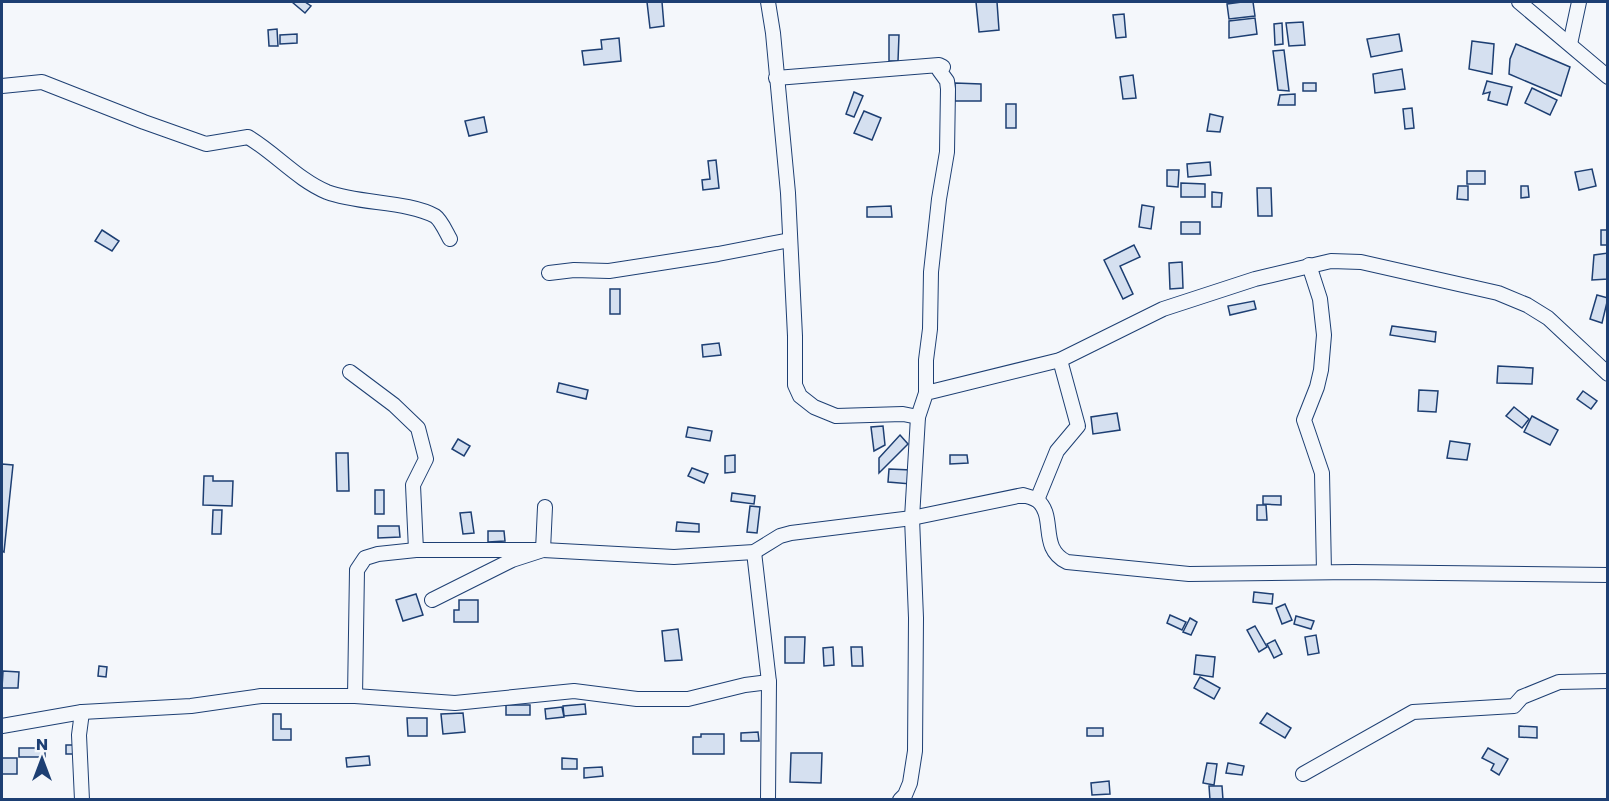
<svg xmlns="http://www.w3.org/2000/svg" width="1609" height="801" viewBox="0 0 1609 801" font-family="Poppins,sans-serif">
<style>
.building{fill:#d5e0f0;stroke:#1d3f73;stroke-width:1.5}
.lines{fill:none;stroke-linecap:round;stroke-linejoin:round}
.minor-casing{stroke:#1d3f73;stroke-width:16}
.minor{stroke:#f4f7fb;stroke-width:14}
</style>
<rect width="100%" height="100%" fill="#f4f7fb"/>
<g class="building">
<polygon points="292,2 305,2 311,6 305,13"/>
<polygon points="647,2 662,2 664,26 650,28"/>
<polygon points="976,2 997,2 999,30 979,32"/>
<polygon points="1242,2 1253,2 1255,16 1229,19 1227,4"/>
<polygon points="1124,14 1126,37 1116,38 1113,15"/>
<polygon points="1255,18 1257,34 1229,38 1229,21"/>
<polygon points="1303,22 1305,45 1289,46 1286,23"/>
<polygon points="1282,23 1283,44 1275,45 1274,24"/>
<polygon points="277,29 278,46 269,46 268,30"/>
<polygon points="297,34 297,43 280,44 280,35"/>
<polygon points="1399,34 1402,51 1371,57 1367,39"/>
<polygon points="889,35 899,35 898,61 889,61"/>
<polygon points="619,38 621,61 584,65 582,51 602,49 601,40"/>
<polygon points="1472,41 1494,44 1492,74 1469,69"/>
<polygon points="1516,44 1570,67 1561,96 1509,74 1510,59"/>
<polygon points="1284,50 1289,91 1278,90 1273,51"/>
<polygon points="1402,69 1405,89 1375,93 1373,74"/>
<polygon points="1133,75 1136,98 1123,99 1120,77"/>
<polygon points="1487,81 1512,87 1507,105 1488,100 1490,92 1483,94"/>
<polygon points="955,83 981,84 981,101 955,101"/>
<rect x="1303" y="83" width="13" height="8"/>
<polygon points="1532,88 1557,100 1550,115 1525,103"/>
<polygon points="854,92 863,96 854,117 846,114"/>
<polygon points="1295,94 1295,105 1278,105 1280,95"/>
<rect x="1006" y="104" width="10" height="24"/>
<polygon points="1412,108 1414,128 1405,129 1403,109"/>
<polygon points="864,111 881,118 872,140 854,133"/>
<polygon points="1210,114 1223,117 1220,132 1207,131"/>
<polygon points="484,117 487,132 469,136 465,121"/>
<polygon points="716,160 719,188 703,190 702,180 710,179 708,161"/>
<polygon points="1210,162 1211,175 1188,177 1187,164"/>
<polygon points="1592,169 1596,186 1579,190 1575,172"/>
<polygon points="1167,170 1179,170 1178,187 1167,186"/>
<rect x="1467" y="171" width="18" height="13"/>
<polygon points="1181,183 1205,184 1205,197 1181,197"/>
<polygon points="1458,186 1468,186 1468,200 1457,199"/>
<polygon points="1521,186 1528,186 1529,197 1521,198"/>
<polygon points="1257,188 1271,188 1272,216 1258,216"/>
<polygon points="1212,192 1222,193 1221,207 1212,207"/>
<polygon points="1142,205 1154,207 1151,229 1139,227"/>
<polygon points="891,206 892,217 867,217 867,207"/>
<rect x="1181" y="222" width="19" height="12"/>
<polygon points="102,230 119,241 112,251 95,241"/>
<rect x="1601" y="230" width="7" height="15"/>
<polygon points="1134,245 1140,257 1120,266 1133,294 1123,299 1104,260"/>
<polygon points="1608,253 1608,279 1592,280 1594,255"/>
<polygon points="1182,262 1183,288 1170,289 1169,263"/>
<rect x="610" y="289" width="10" height="25"/>
<polygon points="1597,295 1608,298 1602,323 1590,319"/>
<polygon points="1254,301 1256,309 1230,315 1228,306"/>
<polygon points="1392,326 1436,332 1435,342 1390,335"/>
<polygon points="719,343 721,355 703,357 702,345"/>
<polygon points="1498,366 1533,368 1532,384 1497,383"/>
<polygon points="559,383 588,390 586,399 557,392"/>
<polygon points="1419,390 1438,391 1436,412 1418,411"/>
<polygon points="1583,391 1597,401 1591,409 1577,399"/>
<polygon points="1514,407 1529,419 1522,428 1506,416"/>
<polygon points="1117,413 1120,430 1093,434 1091,417"/>
<polygon points="1532,416 1558,430 1550,445 1524,432"/>
<polygon points="883,426 885,445 874,451 871,427"/>
<polygon points="688,427 712,431 710,441 686,437"/>
<polygon points="900,435 908,444 879,473 879,458"/>
<polygon points="458,439 470,446 464,456 452,449"/>
<polygon points="1450,441 1470,444 1467,460 1447,458"/>
<polygon points="336,453 348,453 349,491 337,491"/>
<polygon points="735,455 735,472 725,473 725,456"/>
<polygon points="950,455 967,455 968,463 950,464"/>
<polygon points="2,464 13,465 4,552 2,551"/>
<polygon points="692,468 708,474 704,483 688,476"/>
<polygon points="889,469 911,470 911,484 888,482"/>
<polygon points="204,476 213,476 213,481 233,481 232,506 203,505"/>
<rect x="375" y="490" width="9" height="24"/>
<polygon points="732,493 755,496 754,504 731,501"/>
<polygon points="1263,496 1281,496 1281,505 1263,504"/>
<polygon points="1257,505 1266,505 1267,520 1257,520"/>
<polygon points="750,506 760,507 757,533 747,532"/>
<polygon points="213,510 222,510 221,534 212,534"/>
<polygon points="471,512 474,533 463,534 460,513"/>
<polygon points="677,522 699,524 699,532 676,531"/>
<polygon points="378,526 399,526 400,537 378,538"/>
<polygon points="488,531 504,531 505,541 488,542"/>
<polygon points="1254,592 1273,594 1272,604 1253,602"/>
<polygon points="416,594 423,615 403,621 396,600"/>
<polygon points="459,600 478,600 478,622 454,622 454,610 459,610"/>
<polygon points="1285,604 1292,620 1282,624 1276,608"/>
<polygon points="1170,615 1186,622 1182,630 1167,623"/>
<polygon points="1296,616 1314,621 1311,629 1294,624"/>
<polygon points="1190,618 1197,622 1191,635 1183,632"/>
<polygon points="1255,626 1267,647 1259,652 1247,630"/>
<polygon points="678,629 682,660 665,661 662,631"/>
<polygon points="1316,635 1319,653 1308,655 1305,637"/>
<polygon points="785,637 805,637 804,663 785,663"/>
<polygon points="1275,640 1282,654 1274,658 1267,644"/>
<polygon points="833,647 834,665 824,666 823,648"/>
<polygon points="851,647 862,647 863,666 852,666"/>
<polygon points="1196,655 1215,657 1213,677 1194,674"/>
<polygon points="99,666 107,667 106,677 98,676"/>
<polygon points="3,671 19,672 18,688 2,688"/>
<polygon points="1200,677 1220,688 1214,699 1194,688"/>
<polygon points="585,704 586,714 564,716 563,706"/>
<rect x="506" y="705" width="24" height="10"/>
<polygon points="562,707 564,717 546,719 545,709"/>
<polygon points="463,713 465,732 443,734 441,714"/>
<polygon points="1267,713 1291,728 1285,738 1260,723"/>
<polygon points="273,714 281,714 281,729 291,729 291,740 273,740"/>
<polygon points="407,718 427,718 427,736 408,736"/>
<polygon points="1519,726 1537,727 1537,738 1519,737"/>
<rect x="1087" y="728" width="16" height="8"/>
<polygon points="758,732 759,741 741,741 741,733"/>
<polygon points="701,734 724,734 724,754 693,754 693,737 701,737"/>
<rect x="66" y="745" width="7" height="9"/>
<rect x="19" y="748" width="26" height="9"/>
<polygon points="1488,748 1508,759 1499,775 1491,770 1494,764 1482,758"/>
<polygon points="791,753 822,753 821,783 790,782"/>
<polygon points="369,756 370,765 347,767 346,758"/>
<rect x="2" y="758" width="15" height="16"/>
<polygon points="562,758 577,759 577,769 562,769"/>
<polygon points="1207,763 1217,764 1214,785 1203,783"/>
<polygon points="1228,763 1244,766 1242,775 1226,773"/>
<polygon points="602,767 603,776 584,778 584,768"/>
<polygon points="1109,781 1110,794 1092,795 1091,783"/>
<polygon points="1209,786 1222,786 1223,800 1210,800"/>
</g>
<g class="lines">
<g class="minor-casing">
<g id="minor">
<polyline points="768,2 773,33 788,193 795,336 795,385 800,396 814,407 836,416 903,414 918,417 926,393 1060,360 1163,309 1255,279 1331,261 1361,262 1498,293 1527,305 1548,318 1608,374"/>
<polyline points="1519,2 1608,77"/>
<polyline points="1570,44 1579,2"/>
<polyline points="776,78 939,65 943,67 939,70 947,81 948,89 947,152 939,199 931,272 930,329 926,360 926,393"/>
<path d="M 2,86 L 42,82 L 144,122 L 206,144 L 248,137 C 275,153 298,180 327,192 C 358,204 408,201 435,216 C 441,220 446,232 450,239"/>
<polyline points="1309,265 1320,299 1324,335 1321,370 1317,387 1304,420 1322,473 1324,572"/>
<polyline points="549,273 574,270 609,271 718,254 790,240"/>
<polyline points="350,372 394,405 418,428 426,459 413,485 416,550"/>
<polyline points="1037,500 1057,451 1078,426 1060,360"/>
<polyline points="754,552 769,682 768,800"/>
<polyline points="432,600 512,560 543,550 545,507"/>
<path d="M 355,696 L 357,570 L 365,558 L 378,554 L 416,550 L 543,550 L 674,557 L 754,552 L 780,536 L 791,533 L 912,518 L 1023,495 C 1027,496 1033,498 1037,500 C 1057,516 1038,548 1067,562 L 1189,574 L 1354,572 L 1608,575"/>
<polyline points="2,726 82,712 191,706 261,696 355,696 455,703 574,691 637,699 688,699 745,685 769,682"/>
<polyline points="1303,774 1413,712 1514,706 1522,697 1559,682 1608,681"/>
<polyline points="82,800 79,735 82,712"/>
<polyline points="900,800 905,795 910,783 915,751 916,618 912,518 918,417"/>
</g>
</g>
<use href="#minor" class="minor"/>
</g>
<rect width="1609" height="801" fill="none" stroke="#1d3f73" stroke-width="6"/>
<g transform="translate(42 759)" stroke="#f4f7fb" stroke-width="4.5" paint-order="stroke">
<path d="M0-4.5L10 22L0 15L-10 22Z" fill="#1d3f73"/>
<text y="-9" font-size="16" font-weight="bold" text-anchor="middle" fill="#1d3f73">N</text>
</g>
</svg>
